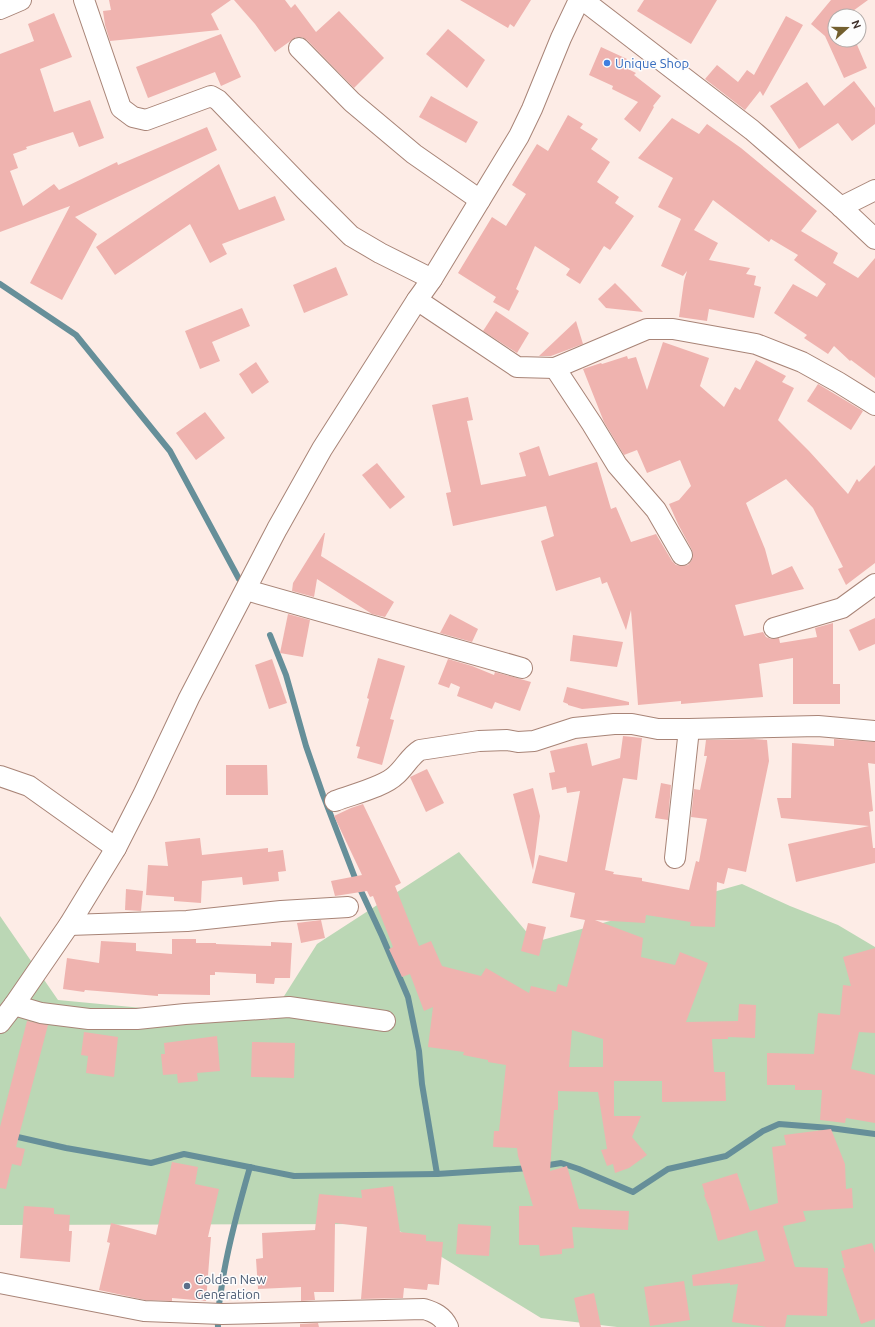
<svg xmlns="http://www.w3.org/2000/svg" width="875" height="1327" viewBox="0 0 875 1327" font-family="Ubuntu,sans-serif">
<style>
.green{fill:#bbd7b5}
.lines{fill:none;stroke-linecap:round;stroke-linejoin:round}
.stream{stroke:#668f99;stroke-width:6}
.building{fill:#efb3af;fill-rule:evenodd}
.minor-casing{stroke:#a88477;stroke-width:22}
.minor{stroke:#fff;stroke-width:20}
.shop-dot{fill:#3f7fe0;stroke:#fdfdfd;stroke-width:1.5}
.service-dot{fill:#5c6f8a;stroke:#fdfdfd;stroke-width:1.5}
.labels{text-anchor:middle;stroke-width:3;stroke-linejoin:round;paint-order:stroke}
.shop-label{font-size:13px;fill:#366cbe;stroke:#fdfdfd;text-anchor:start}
.service-label{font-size:13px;fill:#4e5e75;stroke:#fdfdfd;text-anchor:start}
</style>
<rect width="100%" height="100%" fill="#fdece6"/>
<polygon class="green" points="459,852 535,942 742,884 790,906 838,925 875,947 875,1327 617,1327 541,1318 388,1224 0,1225 0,916 58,1000 269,1020 317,944"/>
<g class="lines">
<g class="stream">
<polyline points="0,284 76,335 170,451 239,579"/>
<polyline points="270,635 286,675 306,746 323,795 355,878 382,936 408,997 419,1051 422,1084 437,1174 530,1168"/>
<polyline points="0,1133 66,1148 151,1163 184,1154 294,1176 437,1174"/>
<polyline points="543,1166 561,1163 579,1169 633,1192 668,1169 726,1156 763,1131 779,1124 830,1128 875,1134"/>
<path d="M 218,1327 C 217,1312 220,1299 222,1284 C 228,1244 239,1205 250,1167"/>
</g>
</g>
<g class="building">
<polygon points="109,0 231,0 211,14 219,30 110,41 105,25 103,11 111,10"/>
<polygon points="234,0 285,0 291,8 295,4 316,32 339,11 384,58 354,88 307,40 302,37 296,37 275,52 255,24"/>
<polygon points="460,0 531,0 514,27 510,24 508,28"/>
<polygon points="644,0 717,0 691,44 637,11"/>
<polygon points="831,0 868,0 846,16 835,16 835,40 855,40 867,68 844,78 825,36 811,24"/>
<polygon points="54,13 72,57 40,69 54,112 90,100 104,138 79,147 73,132 26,147 27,149 13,154 18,168 10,171 23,206 54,184 59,190 117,162 118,165 207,127 217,150 75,217 97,234 62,300 30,283 70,206 0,232 0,54 34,41 28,24"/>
<polygon points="786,16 803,25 763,96 760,91 745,110 705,79 717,65 738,82 747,70 754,75"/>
<polygon points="448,29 485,60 467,88 426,54"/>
<polygon points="221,34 241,77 221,86 215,72 148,98 136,67"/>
<polygon points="601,47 627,59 624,67 636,73 634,75 661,96 653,106 654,107 640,132 624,119 638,102 612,89 613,86 589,75"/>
<polygon points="854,81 875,108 875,124 852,141 838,123 799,149 770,106 807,82 824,106"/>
<polygon points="431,96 478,122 466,143 419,117"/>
<polygon points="568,115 583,124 580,128 598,139 591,149 610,162 597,182 619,197 615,203 634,216 610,250 604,246 580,284 566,275 570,269 535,246 516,289 519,291 509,311 493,302 496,297 458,273 492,217 506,226 526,194 512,185 537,144 548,151"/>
<polygon points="672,118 699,134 707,124 741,148 817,211 801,231 838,253 833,263 858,278 875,258 875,378 851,360 850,361 834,346 828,354 804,338 807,335 774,313 793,284 817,297 826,284 794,260 798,255 771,239 769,242 713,200 694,230 718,243 709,260 750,268 746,274 756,276 754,285 761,287 754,318 709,309 707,321 679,317 684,281 687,271 683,276 661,266 681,219 658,207 673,178 638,158"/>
<polygon points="219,164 239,210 275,196 285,220 222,244 227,254 210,263 190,224 115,275 96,247"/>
<polygon points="336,267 348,295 304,313 293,285"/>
<polygon points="615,283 629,297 643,312 606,308 598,299"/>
<polygon points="242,308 250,326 212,342 220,361 200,369 185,331"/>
<polygon points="496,311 529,333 517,353 483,331"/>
<polygon points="576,321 583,344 551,356 539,356"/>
<polygon points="663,342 709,358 700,386 724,407 735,387 740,390 756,360 786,376 782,382 794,388 778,420 809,451 848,494 857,479 859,482 875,465 875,563 846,585 838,569 843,567 813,508 786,479 746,503 765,549 772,575 792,566 804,589 735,605 744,636 763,632 766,637 771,639 779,638 780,643 817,637 815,628 833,623 833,684 840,684 840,704 793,704 793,658 759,664 763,697 681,704 681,701 638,705 631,610 626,630 607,582 602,584 600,577 556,591 541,541 554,536 546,506 453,526 446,493 451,492 432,405 468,397 473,420 467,421 481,485 526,476 519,453 539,446 549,476 597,462 611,509 616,507 631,542 656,534 672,561 676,565 682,566 688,565 692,560 693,555 692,550 678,524 669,504 679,500 691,486 680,460 647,473 637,450 624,455 604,422 583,369 601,363 602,364 627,356 628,359 636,357 647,390"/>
<polygon points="256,362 269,382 252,394 239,374"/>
<polygon points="818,384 863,411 851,430 807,401"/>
<polygon points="205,412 225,438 196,460 176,433"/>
<polygon points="377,463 405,497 390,509 362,475"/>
<polygon points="324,533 325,533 321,556 394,602 385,617 372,614 317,579 314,597 292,591 293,583"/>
<polygon points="288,614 310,620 303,657 280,653"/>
<polygon points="450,614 478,629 472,642 440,633"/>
<polygon points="875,618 875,644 859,651 849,630"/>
<polygon points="573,635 623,642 617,667 570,661"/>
<polygon points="378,658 405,666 390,719 394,720 382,765 357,758 360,747 356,746 369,699 367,698"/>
<polygon points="272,659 287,703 269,709 255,665"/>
<polygon points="448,659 472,666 494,675 495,672 531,682 520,711 495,702 492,709 457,696 460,687 451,683 449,688 438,684"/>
<polygon points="567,687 629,702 629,705 582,709 568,705 568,704 563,702"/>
<path d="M 623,736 L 642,738 L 637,780 L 623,778 L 605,870 L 614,872 L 613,874 L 642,878 L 642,881 L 689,890 L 696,861 L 699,862 L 707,819 L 691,817 L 694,789 L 700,790 L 707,756 L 704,756 L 706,740 L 753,739 L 767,740 L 769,761 L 746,872 L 728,868 L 724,884 L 717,882 L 715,927 L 690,926 L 691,922 L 646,915 L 645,923 L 595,920 L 643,938 L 641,957 L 675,965 L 680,952 L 708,963 L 686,1022 L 738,1021 L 739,1004 L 756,1005 L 755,1038 L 728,1037 L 728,1039 L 712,1039 L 714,1072 L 725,1072 L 726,1101 L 662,1102 L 662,1081 L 614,1081 L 614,1116 L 641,1116 L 632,1137 L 647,1155 L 629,1168 L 615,1173 L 613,1164 L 607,1166 L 601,1150 L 607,1149 L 598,1092 L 558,1091 L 558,1110 L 554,1110 L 550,1171 L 567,1166 L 579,1209 L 629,1211 L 628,1230 L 572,1227 L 574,1248 L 562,1249 L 562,1254 L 540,1256 L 539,1245 L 519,1245 L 519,1206 L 533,1206 L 518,1156 L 517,1148 L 493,1147 L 494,1131 L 499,1131 L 506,1065 L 488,1062 L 488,1060 L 463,1055 L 464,1052 L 428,1047 L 433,1007 L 424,1011 L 410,974 L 402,977 L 389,949 L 393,947 L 373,896 L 370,897 L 367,891 L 335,896 L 331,881 L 362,875 L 334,816 L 351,808 L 363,804 L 401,883 L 395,886 L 419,946 L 431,941 L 442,966 L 481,976 L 486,968 L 529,993 L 531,986 L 556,992 L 558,984 L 567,987 L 585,920 L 570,917 L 575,893 L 532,883 L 539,855 L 567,862 L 580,791 L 567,793 L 566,787 L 552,790 L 549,773 L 555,772 L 550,751 L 587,743 L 592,766 L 620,758 ZM 572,1030 L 603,1039 L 603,1067 L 569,1067 Z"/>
<polygon points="834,739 875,742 875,764 868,763 873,811 869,812 873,848 875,848 875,863 796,882 788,844 869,826 781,818 777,798 791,798 792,743 834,746"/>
<polygon points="226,765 267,765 268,795 226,795"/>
<polygon points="427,769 444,803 426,812 410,777"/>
<polygon points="661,783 671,785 668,820 655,818"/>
<polygon points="533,788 540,816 533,870 513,794"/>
<polygon points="200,838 202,855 268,848 268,852 283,850 286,871 278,872 279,881 243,885 242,877 202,881 201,903 174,901 174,897 146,895 148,865 168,866 165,842"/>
<polygon points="126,889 143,891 141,911 125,910"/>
<polygon points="321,920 325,938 301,943 297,923"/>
<polygon points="528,923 546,927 539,956 521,951"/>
<polygon points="172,939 196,939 196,943 216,943 216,944 271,946 271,942 292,943 290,978 275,978 274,984 256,983 256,974 215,972 215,975 210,975 210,995 158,994 158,996 85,990 84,992 63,989 67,958 99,963 101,941 136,943 136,951 172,954"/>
<polygon points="875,948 875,1033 859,1032 851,1069 875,1075 875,1123 846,1118 845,1123 820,1120 822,1090 795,1090 795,1085 767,1085 767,1053 814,1054 818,1013 840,1015 843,985 851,986 843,957"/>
<polygon points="27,1021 48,1025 16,1147 25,1149 21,1166 12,1164 6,1189 0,1188 0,1127"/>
<polygon points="84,1032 118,1037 114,1077 86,1073 88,1056 81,1055"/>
<polygon points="217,1036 220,1071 197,1073 198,1081 178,1083 177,1074 163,1075 161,1054 165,1054 164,1043"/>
<polygon points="252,1042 295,1043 294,1078 251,1077"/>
<polygon points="831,1129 845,1164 846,1189 852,1188 853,1208 803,1211 806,1221 783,1226 795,1267 828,1268 827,1316 787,1315 785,1327 767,1327 732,1322 738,1284 730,1285 730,1283 693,1286 692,1275 765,1261 757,1230 718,1241 710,1210 704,1195 705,1194 702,1184 737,1173 750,1211 778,1203 772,1147 786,1145 784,1135"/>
<polygon points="172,1162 198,1167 195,1184 219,1189 208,1237 211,1237 206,1301 172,1298 172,1301 145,1300 99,1290 110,1243 107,1242 111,1223 156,1235"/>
<polygon points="393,1186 400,1232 426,1235 426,1241 443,1242 439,1285 428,1284 427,1290 404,1288 403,1298 361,1299 367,1227 335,1223 334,1292 314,1292 315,1300 301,1301 301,1287 258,1289 256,1259 263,1258 262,1233 315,1230 319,1194 362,1198 361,1190"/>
<polygon points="24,1206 54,1208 54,1214 70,1215 69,1231 72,1231 70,1262 20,1258"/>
<polygon points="458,1224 491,1226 489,1256 456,1254"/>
<polygon points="872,1243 875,1253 875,1319 861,1324 842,1268 845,1268 841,1251"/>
<polygon points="684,1281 690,1320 650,1326 644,1287"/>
<polygon points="594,1293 601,1327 580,1327 574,1298"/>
<polygon points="318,1323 319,1327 300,1327 300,1324"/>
</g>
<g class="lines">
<g class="minor-casing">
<g id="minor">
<polyline points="84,0 121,108 133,117 146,120 211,96 218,100 305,190 351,236 380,253 432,279"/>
<polyline points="583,0 752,130 841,207 875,239"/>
<polyline points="0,9 21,0"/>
<polyline points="299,48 352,102 414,154 480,200"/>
<polyline points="841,207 875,190"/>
<polyline points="417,300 517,367 555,368 647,329 673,329 756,344 802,362 838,382 875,405"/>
<polyline points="555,368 592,424 617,465 656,510 682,555"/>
<polyline points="246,590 522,668"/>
<polyline points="774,628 842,608 875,584"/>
<polyline points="0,776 29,786 116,848"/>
<path d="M 335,801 C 353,794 384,787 396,775 C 405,767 410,756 420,750 L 479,741 L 507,740 L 518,742 L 534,741 L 574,728 L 614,724 L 632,724 L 658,729 L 689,729 L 818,726 L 875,731"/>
<polyline points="675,858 689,729"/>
<polyline points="69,925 187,921 281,911 348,907"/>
<polyline points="14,1005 41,1013 89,1019 137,1019 185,1014 289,1007 385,1021"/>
<polyline points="0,1023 14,1005 69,925 116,848 144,793 189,698 277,529 322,449 417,300 432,279 519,136 532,109 561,38 579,0"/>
<path d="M 0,1283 L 144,1311 L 222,1314 L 424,1309 C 434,1312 443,1316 448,1327"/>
</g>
</g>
<use href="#minor" class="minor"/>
</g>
<circle class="shop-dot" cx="607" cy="63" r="4"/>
<circle class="service-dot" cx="187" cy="1286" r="4"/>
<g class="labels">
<g class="shop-label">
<text x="615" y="68">Unique Shop</text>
</g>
<g class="service-label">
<text x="195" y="1284">Golden New<tspan x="195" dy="15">Generation</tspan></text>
</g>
</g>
<g transform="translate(847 28) rotate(69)"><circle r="19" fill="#fdfdfd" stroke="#b1aba9"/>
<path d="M0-3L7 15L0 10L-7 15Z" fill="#735f2e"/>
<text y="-6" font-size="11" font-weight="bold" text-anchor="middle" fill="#3e2f2a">N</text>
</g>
</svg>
